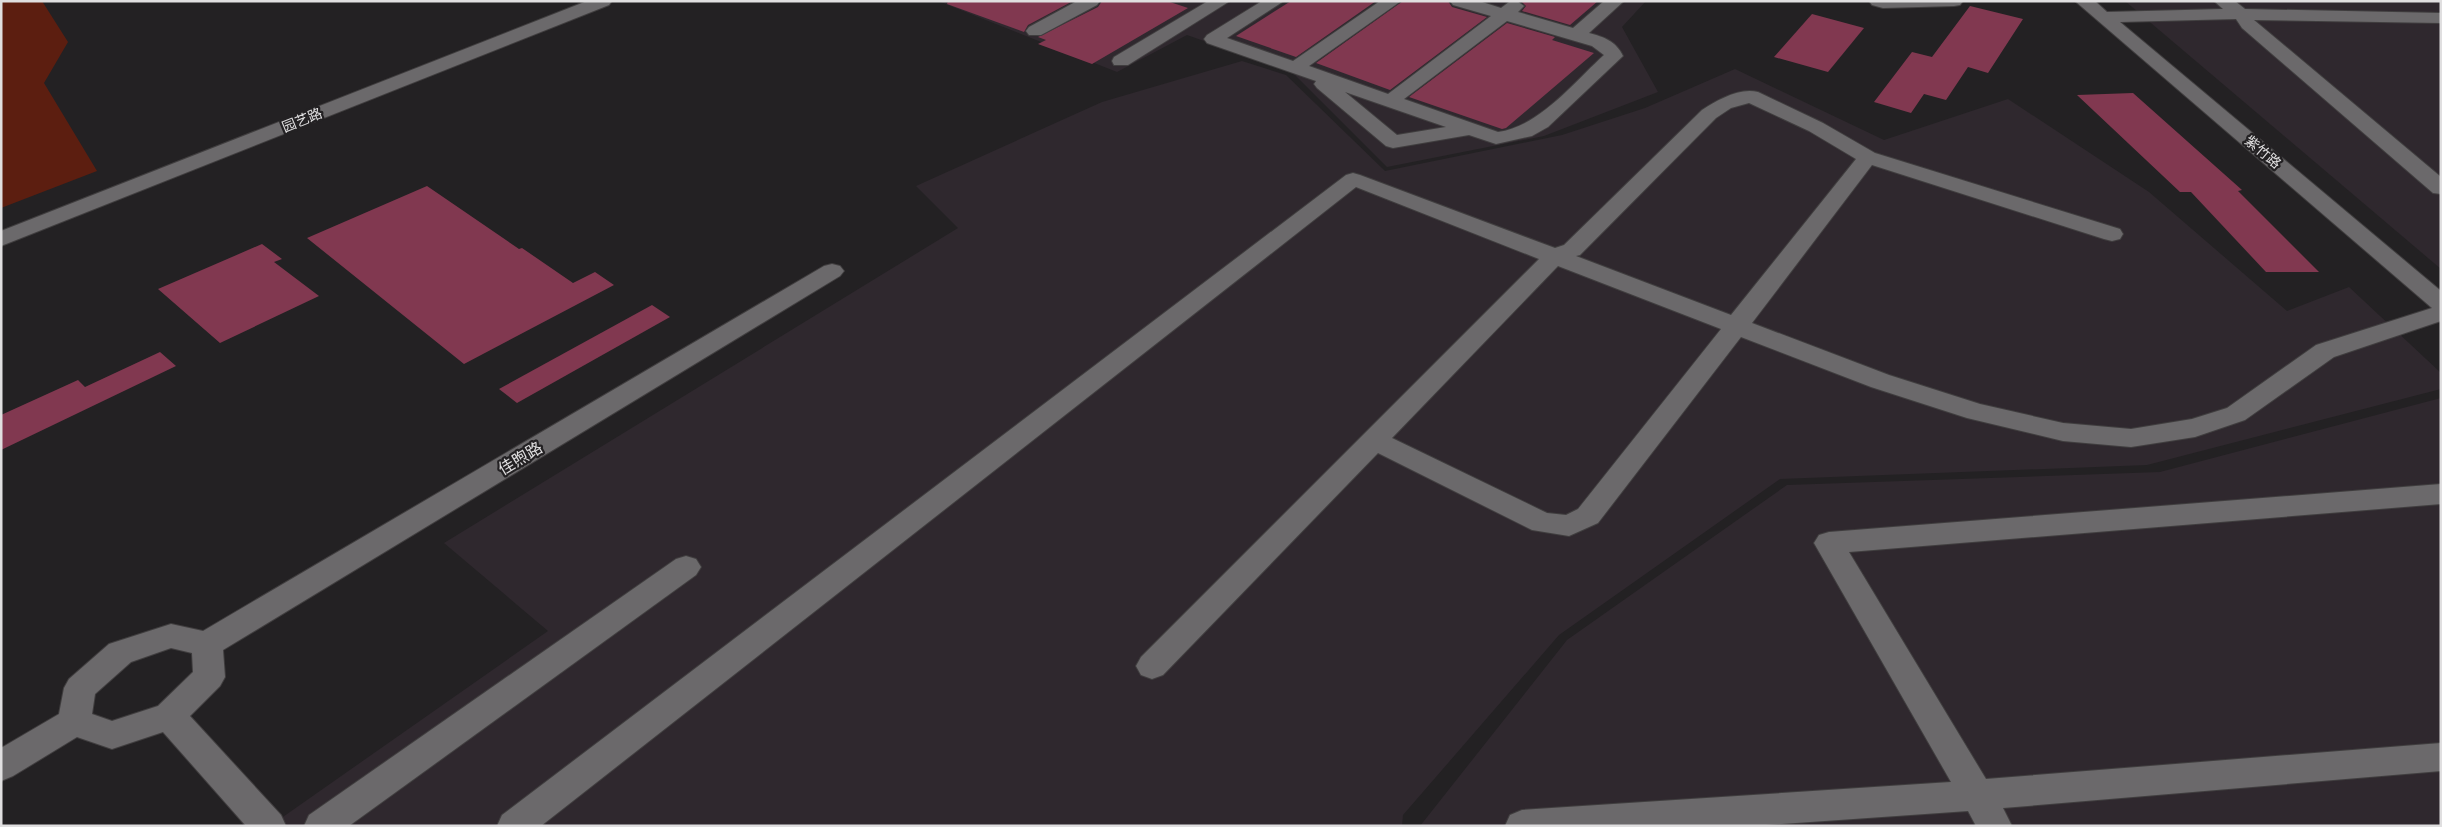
<svg xmlns="http://www.w3.org/2000/svg" width="2442" height="827" viewBox="0 0 2442 827" font-family="Arial,'Noto Sans SC',sans-serif">
<style>
.built{fill:#2f282e}
.green{fill:#5c1e10}
.building{fill:#813850}
.lines{fill:none;stroke-linecap:round;stroke-linejoin:round}
.minor-casing{stroke:#403e3f;stroke-width:2}
.minor{fill:#6b696b;fill-rule:evenodd}
.labels{text-anchor:middle;stroke-width:4.5;stroke-linejoin:round;paint-order:stroke}
.far-street-label{font-size:14px;fill:#e0dfe0;stroke:#232123}
.street-label{font-size:16px;fill:#e0dfe0;stroke:#232123}
</style>
<rect width="100%" height="100%" fill="#232123"/>
<g class="built">
<polygon points="938,1 1646,1 1622,27 1658,92 1544,136 1387,167 1292,72 1187,35 1117,72"/>
<polygon points="2125,1 2441,1 2441,269"/>
<polygon points="1242,61 1286,75 1385,171 1562,135 1645,108 1735,69 1884,140 2008,99 2149,192 2287,311 2349,287 2441,373 2441,389 2147,465 1780,479 1559,635 1403,815 1402,826 270,826 548,631 444,543 958,228 916,186 1102,102"/>
<polygon points="2441,398 2441,826 1420,826 1567,640 1787,485 2160,472"/>
</g>
<polygon class="green" points="1,1 42,1 68,42 44,83 97,171 1,208"/>
<g class="building">
<polygon points="948,1 1073,1 1028,25 1024,32 947,4"/>
<polygon points="1102,1 1167,1 1188,8 1092,64 1038,44 1046,40 1038,37 1098,7"/>
<polygon points="1291,1 1376,1 1296,57 1236,36"/>
<polygon points="1403,1 1448,1 1452,7 1487,17 1390,90 1316,63"/>
<polygon points="1521,1 1598,1 1570,25 1522,11 1526,6"/>
<polygon points="1970,6 2023,19 1988,73 1968,67 1946,100 1924,94 1911,113 1874,102 1912,52 1932,57"/>
<polygon points="1812,14 1864,28 1828,72 1774,57"/>
<polygon points="1507,23 1555,37 1552,40 1594,53 1506,128 1502,129 1409,97"/>
<polygon points="2133,93 2242,190 2238,191 2319,272 2266,272 2191,192 2180,192 2077,95"/>
<polygon points="427,186 519,249 522,248 573,283 595,272 614,285 464,364 307,238"/>
<polygon points="262,244 282,259 274,262 319,296 220,343 158,289"/>
<polygon points="652,305 670,317 517,403 499,389"/>
<polygon points="160,352 176,366 1,450 1,415 78,380 85,387"/>
</g>
<g class="lines">
<g class="minor-casing">
<g id="minor">
<polygon points="587,1 612,1 609,5 1,246 1,231"/>
<polygon points="1077,1 1100,1 1097,5 1041,35 1029,35 1026,31 1029,27"/>
<polygon points="1208,1 1230,1 1128,65 1114,65 1112,61 1114,57"/>
<path d="M 1262,1 L 1284,1 L 1227,38 L 1293,61 L 1380,1 L 1401,1 L 1309,66 L 1388,94 L 1491,16 L 1453,5 L 1450,1 L 1479,1 L 1501,8 L 1509,2 L 1517,1 L 1524,6 L 1518,12 L 1573,28 L 1604,1 L 1624,1 L 1589,33 C 1604,37 1616,41 1623,56 L 1548,127 L 1532,136 L 1496,144 L 1469,135 L 1393,148 L 1386,146 L 1317,88 L 1314,84 L 1316,81 L 1207,43 L 1204,39 L 1207,35 ZM 1507,21 L 1592,46 L 1604,55 C 1574,82 1539,127 1498,132 L 1404,99 ZM 1345,92 L 1446,127 L 1397,135 Z"/>
<polygon points="1869,1 1963,1 1960,5 1954,6 1883,8 1872,5"/>
<path d="M 2075,1 L 2095,1 L 2107,12 L 2223,9 L 2214,1 L 2235,1 L 2245,9 L 2441,13 L 2441,23 L 2254,20 L 2441,177 L 2441,194 L 2433,193 L 2242,28 L 2236,19 L 2120,22 L 2441,291 L 2441,321 L 2334,357 L 2245,420 L 2195,437 L 2131,447 L 2063,441 L 1967,418 L 1871,387 L 1741,337 L 1598,523 L 1569,536 L 1532,530 L 1378,453 L 1163,675 L 1152,679 L 1141,675 L 1136,666 L 1141,657 L 1539,259 L 1356,187 L 541,826 L 497,826 L 502,815 L 1346,175 L 1353,173 L 1360,175 L 1555,248 L 1564,245 L 1702,110 C 1717,100 1740,87 1758,92 L 1823,123 L 1875,153 L 2120,229 L 2123,234 L 2120,239 L 2112,241 L 2104,239 L 1872,165 L 1752,323 L 1889,375 L 1980,404 L 2063,423 L 2131,429 L 2192,419 L 2227,408 L 2316,345 L 2432,308 ZM 1749,103 L 1809,131 L 1856,159 L 1731,315 L 1576,256 L 1580,255 L 1716,118 L 1731,108 ZM 1558,266 L 1721,329 L 1578,509 L 1566,515 L 1547,513 L 1392,438 Z"/>
<path d="M 832,264 L 840,266 L 844,271 L 840,276 L 223,650 L 225,677 L 220,686 L 190,716 L 281,815 L 286,826 L 246,826 L 163,732 L 112,749 L 77,737 L 13,776 L 1,781 L 1,748 L 59,714 L 64,688 L 69,679 L 109,644 L 171,624 L 203,631 L 824,266 ZM 171,648 L 192,653 L 193,672 L 158,706 L 112,721 L 92,714 L 95,694 L 131,662 Z"/>
<polygon points="2441,484 2441,504 1849,552 1986,779 2441,743 2441,771 2003,808 2012,826 1976,826 1968,811 1752,826 1505,826 1510,815 1522,810 1951,782 1814,543 1819,535 1829,532"/>
<polygon points="686,556 696,559 701,567 696,575 349,826 304,826 309,815 676,559"/>
</g>
</g>
<use href="#minor" class="minor"/>
</g>
<g class="labels">
<g class="far-street-label">
<text transform="translate(302 120) rotate(-22)" y="5">园艺路</text>
<text transform="translate(2263 152) rotate(40)" y="5">紫竹路</text>
</g>
<g class="street-label">
<text transform="translate(520 458) rotate(-31)" y="6">佳煦路</text>
</g>
</g>
<rect width="2442" height="827" fill="none" stroke="#e0dfe0" stroke-width="5"/>
</svg>
